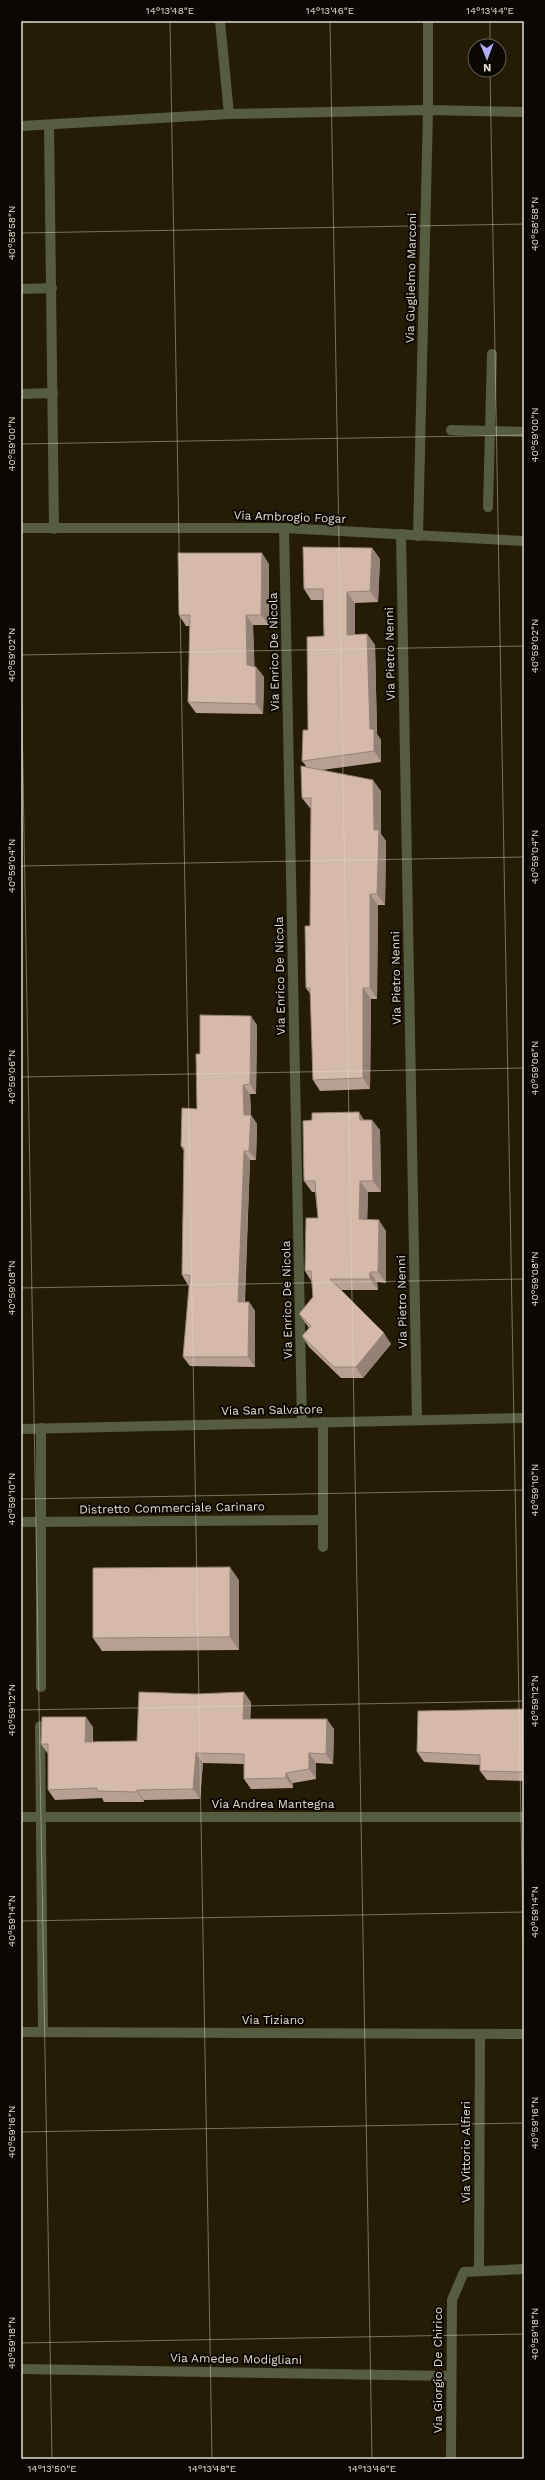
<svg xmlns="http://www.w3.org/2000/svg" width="545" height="2480" viewBox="0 0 545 2480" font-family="'Work Sans',sans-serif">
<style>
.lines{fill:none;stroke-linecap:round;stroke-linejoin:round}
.minor{stroke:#565d3e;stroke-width:10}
.wall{fill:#b7a092}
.shaded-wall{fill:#958277}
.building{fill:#d5baaa;stroke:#958277}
.ticks{fill:none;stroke:#e2dccf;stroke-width:1;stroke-opacity:0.45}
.labels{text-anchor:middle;stroke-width:4;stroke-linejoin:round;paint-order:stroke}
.street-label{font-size:12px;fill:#e2dccf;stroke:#0b0702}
.neatline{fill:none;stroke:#e2dccf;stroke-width:1.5}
.ticks-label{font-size:10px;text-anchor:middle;fill:#e2dccf}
</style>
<rect width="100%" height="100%" fill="#251c06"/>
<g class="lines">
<g class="minor">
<polyline points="220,21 229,114"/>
<polyline points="49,125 54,529"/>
<polyline points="21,126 229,114 428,110 524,112"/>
<polyline points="21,289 52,288"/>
<polyline points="21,394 53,393"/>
<polyline points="451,430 524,432"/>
<polyline points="488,507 492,354"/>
<polyline points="21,528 284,528 524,541"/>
<polyline points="284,528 302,1423"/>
<polyline points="401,534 417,1420"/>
<polyline points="418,536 428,110 428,21"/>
<polyline points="323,1422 323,1547"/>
<polyline points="21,1429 524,1418"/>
<polyline points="21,1522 323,1520"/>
<polyline points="41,1687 41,1428"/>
<polyline points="40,1726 43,2032"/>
<polyline points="21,1817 524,1817"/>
<polyline points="21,2032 524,2034"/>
<polyline points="479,2271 480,2034"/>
<polyline points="21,2369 450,2376"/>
<polyline points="451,2459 452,2300 464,2272 524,2269"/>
</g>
</g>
<g class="wall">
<polygon points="372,548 380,559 378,602 355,603 355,634 367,634 375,645 377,734 381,740 381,762 322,770 381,791 381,834 386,841 385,905 378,905 377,999 371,999 370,1089 320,1091 313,1080 311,995 306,988 310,926 311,808 310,808 302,798 306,766 302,761 308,730 324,636 323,600 311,600 304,589"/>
<polygon points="269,564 269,625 253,625 254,666 256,667 264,677 263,714 196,713 188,702 190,626 186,626 179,615"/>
<polygon points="257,1025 256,1094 250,1094 251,1115 257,1124 256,1160 250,1160 245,1302 249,1302 255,1311 255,1367 190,1366 183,1357 190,1285 188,1285 182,1275 184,1151 181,1146 197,1109 200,1054"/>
<polygon points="364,1120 380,1130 381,1192 368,1192 367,1220 386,1231 386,1283 377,1282 378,1290 340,1290 391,1344 363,1378 341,1378 309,1347 302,1336 309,1328 299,1314 313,1297 312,1282 305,1271 318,1218 315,1192 312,1192 304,1181"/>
<polygon points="239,1580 239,1650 102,1651 93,1638"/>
<polygon points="251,1702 250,1719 334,1729 333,1764 316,1763 316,1779 293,1783 293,1788 251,1789 244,1779 244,1764 203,1763 200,1799 144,1800 144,1802 104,1802 102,1798 55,1800 48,1790 48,1754 41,1744 93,1727 93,1742 137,1741"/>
<polygon points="524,1709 524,1781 487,1780 480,1771 480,1765 424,1762 417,1752"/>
</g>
<g class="shaded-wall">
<polygon points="372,548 380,559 378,602 370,591"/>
<polygon points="262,553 269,564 269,625 261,615"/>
<polygon points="347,592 355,603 355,646 347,635"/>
<polygon points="246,615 253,625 255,676 247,665"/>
<polygon points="367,634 375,645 377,734 381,740 381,762 374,751 370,729"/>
<polygon points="256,667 264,677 263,714 256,704"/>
<polygon points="373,780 381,791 381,834 386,841 385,905 377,894 374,830"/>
<polygon points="370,894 378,905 377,999 370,988"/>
<polygon points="363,988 371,999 370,1089 363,1078"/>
<polygon points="251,1016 257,1025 256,1094 250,1084"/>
<polygon points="243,1085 250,1094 251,1115 257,1124 256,1160 249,1151 244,1115"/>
<polygon points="359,1112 366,1123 360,1120"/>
<polygon points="372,1120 380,1130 381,1192 373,1181"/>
<polygon points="244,1151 250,1160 244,1311 238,1302"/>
<polygon points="360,1181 368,1192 367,1230 359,1219"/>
<polygon points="379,1220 386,1231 386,1283 378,1272"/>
<polygon points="370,1272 377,1282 378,1290 370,1279"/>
<polygon points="249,1302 255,1311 255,1367 248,1357"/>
<polygon points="384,1333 391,1344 363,1378 356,1367"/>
<polygon points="230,1567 239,1580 239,1650 230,1637"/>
<polygon points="244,1692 251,1702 250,1729 243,1719"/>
<polygon points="86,1717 93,1727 92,1752 85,1742"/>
<polygon points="327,1719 334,1729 333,1764 326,1754"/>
<polygon points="196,1753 203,1763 200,1799 193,1789"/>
<polygon points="309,1753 316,1763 316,1779 309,1769"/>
<polygon points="286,1773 293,1783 293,1788 286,1778"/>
<polygon points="137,1790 144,1800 144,1802 137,1792"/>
</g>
<g class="building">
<polygon points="303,547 372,548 370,591 347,592 347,635 367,634 370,729 374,729 374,751 302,761 303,730 308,730 307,637 324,636 323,589 304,589"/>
<polygon points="178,553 262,553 261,615 246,615 247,665 256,667 256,704 188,702 190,615 179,615"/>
<polygon points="301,766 373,780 374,830 379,830 377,894 370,894 370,988 363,988 363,1078 313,1080 310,988 306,988 305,926 310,926 311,798 302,798"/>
<polygon points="200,1015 251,1016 250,1084 243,1085 244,1115 251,1115 249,1151 244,1151 238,1302 249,1302 248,1357 183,1357 190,1275 182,1275 184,1148 181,1146 182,1108 197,1109 196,1054 200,1054"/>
<polygon points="359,1112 360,1120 372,1120 373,1181 360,1181 359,1219 379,1220 378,1272 370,1272 370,1279 330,1279 384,1333 356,1367 334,1367 302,1336 311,1326 299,1314 313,1297 311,1271 305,1271 306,1218 318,1218 315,1181 304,1181 303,1121 312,1120 312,1113"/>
<polygon points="230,1567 230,1637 93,1638 93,1568"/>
<polygon points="139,1692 196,1694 244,1692 243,1719 327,1719 326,1754 309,1753 309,1769 286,1773 286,1778 244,1779 244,1754 196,1753 193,1789 137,1790 137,1792 97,1791 97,1788 48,1790 48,1744 41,1744 42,1717 86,1717 85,1742 137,1741"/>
<polygon points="524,1709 524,1772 480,1771 480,1755 417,1752 418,1711"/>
</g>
<path class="ticks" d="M 170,21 L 212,2459M 330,21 L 372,2459M 490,21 L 490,46M 21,22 L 53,21M 490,70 L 524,1990M 21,233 L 524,224M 21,444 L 524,435M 21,655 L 524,646M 21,657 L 52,2459M 21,866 L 524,857M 21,1077 L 524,1068M 21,1288 L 524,1279M 21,1499 L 524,1490M 21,1710 L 524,1701M 21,1921 L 524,1912M 21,2132 L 524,2123M 21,2343 L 524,2334"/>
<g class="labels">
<g class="street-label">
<text transform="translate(411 278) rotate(-89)" y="4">Via Guglielmo Marconi</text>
<text transform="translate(290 517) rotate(2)" y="4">Via Ambrogio Fogar</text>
<text transform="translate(274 652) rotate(-91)" y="4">Via Enrico De Nicola</text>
<text transform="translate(390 654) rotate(-91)" y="4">Via Pietro Nenni</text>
<text transform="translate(280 976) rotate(-91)" y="4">Via Enrico De Nicola</text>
<text transform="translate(396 978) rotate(-91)" y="4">Via Pietro Nenni</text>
<text transform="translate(287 1300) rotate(-91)" y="4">Via Enrico De Nicola</text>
<text transform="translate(402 1302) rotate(-91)" y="4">Via Pietro Nenni</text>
<text transform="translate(272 1410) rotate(-1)" y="4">Via San Salvatore</text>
<text transform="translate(172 1508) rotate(-1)" y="4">Distretto Commerciale Carinaro</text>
<text x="273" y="1808">Via Andrea Mantegna</text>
<text x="273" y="2024">Via Tiziano</text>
<text transform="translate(466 2152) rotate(-90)" y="4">Via Vittorio Alfieri</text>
<text transform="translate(236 2359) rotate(1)" y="4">Via Amedeo Modigliani</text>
<text transform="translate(438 2370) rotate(-90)" y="4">Via Giorgio De Chirico</text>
</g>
</g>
<rect width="545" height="2480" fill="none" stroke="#0b0702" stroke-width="44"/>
<g transform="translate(487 58) rotate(179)"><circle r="19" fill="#0b0702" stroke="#615c54"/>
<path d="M0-3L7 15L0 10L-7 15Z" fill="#b1adfa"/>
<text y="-6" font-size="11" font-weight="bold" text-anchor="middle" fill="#e2dccf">N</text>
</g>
<rect x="22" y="22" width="501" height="2436" class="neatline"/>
<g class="ticks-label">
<text x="170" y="14">14°13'48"E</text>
<text x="330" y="14">14°13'46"E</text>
<text x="490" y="14">14°13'44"E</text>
<text transform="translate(534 224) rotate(-90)" y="4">40°58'58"N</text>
<text transform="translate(11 233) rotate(-90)" y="4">40°58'58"N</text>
<text transform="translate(534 435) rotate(-90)" y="4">40°59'00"N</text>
<text transform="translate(11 444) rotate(-90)" y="4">40°59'00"N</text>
<text transform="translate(534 646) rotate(-90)" y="4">40°59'02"N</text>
<text transform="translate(11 655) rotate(-90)" y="4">40°59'02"N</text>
<text transform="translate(534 857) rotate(-90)" y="4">40°59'04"N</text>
<text transform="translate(11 866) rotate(-90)" y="4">40°59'04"N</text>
<text transform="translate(534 1068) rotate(-90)" y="4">40°59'06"N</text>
<text transform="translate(11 1077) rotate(-90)" y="4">40°59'06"N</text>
<text transform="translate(534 1279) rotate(-90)" y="4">40°59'08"N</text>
<text transform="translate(11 1288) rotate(-90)" y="4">40°59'08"N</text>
<text transform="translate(534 1490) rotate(-90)" y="4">40°59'10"N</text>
<text transform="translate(11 1499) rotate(-90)" y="4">40°59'10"N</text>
<text transform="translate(534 1701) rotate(-90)" y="4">40°59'12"N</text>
<text transform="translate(11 1710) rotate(-90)" y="4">40°59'12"N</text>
<text transform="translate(534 1912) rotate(-90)" y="4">40°59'14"N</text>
<text transform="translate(11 1921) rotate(-90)" y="4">40°59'14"N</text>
<text transform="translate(534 2123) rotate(-90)" y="4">40°59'16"N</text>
<text transform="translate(11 2132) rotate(-90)" y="4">40°59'16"N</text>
<text transform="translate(534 2334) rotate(-90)" y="4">40°59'18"N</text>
<text transform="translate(11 2343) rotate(-90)" y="4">40°59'18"N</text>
<text x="52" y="2472">14°13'50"E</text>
<text x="212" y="2472">14°13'48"E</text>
<text x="372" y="2472">14°13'46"E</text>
</g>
</svg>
